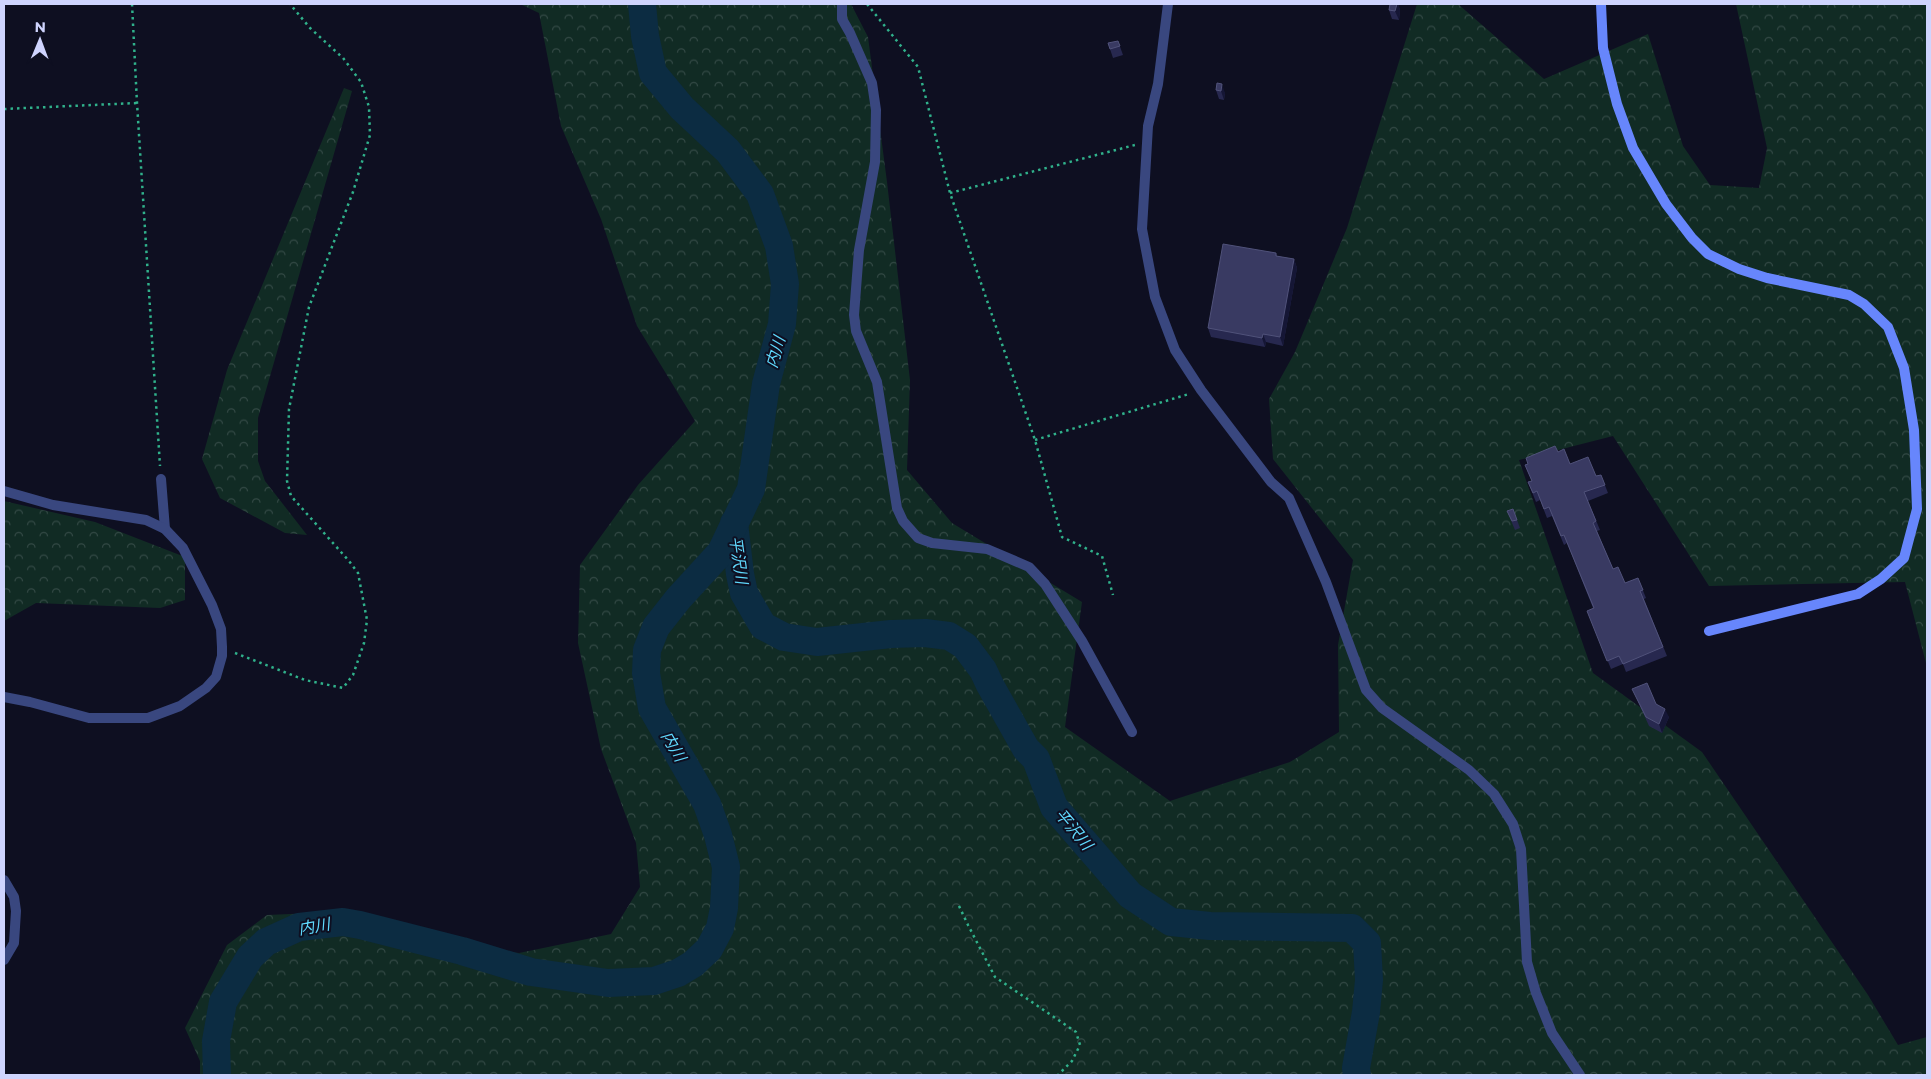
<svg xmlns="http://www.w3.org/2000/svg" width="1931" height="1079" viewBox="0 0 1931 1079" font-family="Montserrat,'Noto Sans JP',sans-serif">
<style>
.forest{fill:url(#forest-crowns)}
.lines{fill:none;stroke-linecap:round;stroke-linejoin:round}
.river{stroke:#0c2c42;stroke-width:28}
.path{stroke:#30b18b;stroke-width:2.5;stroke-dasharray:2.5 4;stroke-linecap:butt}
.street{stroke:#39477f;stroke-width:10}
.secondary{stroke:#6786fc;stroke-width:10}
.wall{fill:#27284f}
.shaded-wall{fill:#151635}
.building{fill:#393a62;stroke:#50527a}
.labels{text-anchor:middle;stroke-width:4;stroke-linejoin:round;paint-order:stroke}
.water-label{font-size:16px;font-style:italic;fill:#5fd8fc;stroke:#0e0f21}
</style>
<defs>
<pattern id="forest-crowns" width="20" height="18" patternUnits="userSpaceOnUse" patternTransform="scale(1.25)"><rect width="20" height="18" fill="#112b24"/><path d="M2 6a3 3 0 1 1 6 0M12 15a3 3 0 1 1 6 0" fill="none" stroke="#334945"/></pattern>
</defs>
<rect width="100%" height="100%" fill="#0e0f21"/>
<g class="forest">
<polygon points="520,4 851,4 868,37 887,182 910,380 907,470 952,523 1082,602 1065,727 1170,801 1290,762 1339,732 1338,645 1353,560 1273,459 1269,399 1295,352 1347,228 1417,4 1458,4 1544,79 1648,34 1683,146 1710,185 1759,188 1767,148 1736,4 1927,4 1927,667 1905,582 1709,586 1613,436 1519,460 1593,673 1702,752 1868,995 1898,1045 1927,1037 1927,1075 200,1075 200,1061 185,1028 227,945 267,915 314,913 400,922 454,945 519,953 611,934 640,887 636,843 601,749 578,643 580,565 638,485 695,421 637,326 601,219 561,126 539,13"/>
<polygon points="344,88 352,91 258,418 258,461 265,481 307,535 285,533 220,498 202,459 227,370"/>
<polygon points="4,501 95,522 185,557 185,600 160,608 36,603 4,621"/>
</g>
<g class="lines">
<g class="river">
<polyline points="734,523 740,574 744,593 763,626 784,637 817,642 891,634 925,633 949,636 965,646 983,670 990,685 1026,749 1036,759 1054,807 1130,895 1171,922 1210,926 1352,928 1367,943 1369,980 1366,1012 1356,1068 1357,1075"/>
<polyline points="217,1075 216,1041 223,1002 250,957 266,942 299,927 343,922 360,925 462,951 531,972 608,983 654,981 678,973 693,964 709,949 720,928 724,908 726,867 718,835 707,804 652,708 646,673 647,650 656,627 678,599 721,552 751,489 766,384 782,324 785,284 779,246 760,194 728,151 682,108 653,73 645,36 642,4"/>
</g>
<g class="path">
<polyline points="132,4 137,103 160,466"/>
<polyline points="867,4 918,67 950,193 1035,440 1062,537 1102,556 1113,595"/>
<polyline points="4,109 137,103"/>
<polyline points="950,193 1135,145"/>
<polyline points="1035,440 1189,394"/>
<polyline points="235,653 305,680 343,688 353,675 364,643 367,620 358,573 349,561 291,496 287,481 289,409 309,307 353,192 370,135 369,107 361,82 343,58 310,28 290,4"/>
<polyline points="959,906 968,925 995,977 1076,1032 1080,1045 1072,1061 1058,1075"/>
</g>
<g class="street">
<polyline points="842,4 842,19 850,33 872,83 876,110 875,162 859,250 854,315 856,331 877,382 897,508 903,521 918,538 932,543 987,549 1029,567 1045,584 1082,641 1132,732"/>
<polyline points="1168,4 1158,84 1148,126 1142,229 1155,297 1175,350 1201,390 1271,482 1289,498 1326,582 1366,690 1382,708 1469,770 1494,794 1513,824 1521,849 1527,962 1536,993 1552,1033 1580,1075"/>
<polyline points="161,479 165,529"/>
<polyline points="4,491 53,505 146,520 165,529 183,548 212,605 221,629 222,647 222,656 216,677 206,688 180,706 148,718 89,718 30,702 4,697"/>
<polyline points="4,880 14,897 16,911 14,943 4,960"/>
</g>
<polyline class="secondary" points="1601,4 1603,48 1617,104 1633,148 1666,204 1692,238 1708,254 1739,269 1767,278 1849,295 1864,304 1888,327 1904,368 1914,430 1917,509 1904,558 1881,579 1858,594 1709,631"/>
</g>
<g class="wall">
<polygon points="1390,4 1398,4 1400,10 1399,20 1392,19 1389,10"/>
<polygon points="1118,41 1123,55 1113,58 1108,43"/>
<polygon points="1217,83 1225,93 1224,100 1219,99 1216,90"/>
<polygon points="1276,253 1277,256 1294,259 1297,268 1283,346 1266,342 1265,347 1211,337 1208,328"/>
<polygon points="1558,452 1570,464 1596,476 1601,475 1608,493 1588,501 1600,530 1597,531 1613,569 1625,583 1638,578 1646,598 1644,599 1667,656 1626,672 1623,664 1611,669 1591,620 1593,608 1567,543 1564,545 1552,516 1547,518 1540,500 1536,502 1528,482 1532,481 1525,465"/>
<polygon points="1513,509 1520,528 1515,530 1507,511"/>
<polygon points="1632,689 1656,704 1669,717 1662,733 1649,726 1636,697"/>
</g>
<g class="shaded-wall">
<polygon points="1397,4 1398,4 1400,10 1399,20 1395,11"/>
<polygon points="1222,84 1225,93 1224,100 1221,91"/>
<polygon points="1294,259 1297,268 1283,346 1280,337"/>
<polygon points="1263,334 1266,342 1265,347 1262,338"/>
<polygon points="1665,709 1669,717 1662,733 1659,724"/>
</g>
<g class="building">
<polygon points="1390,4 1397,4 1395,11 1389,10"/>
<polygon points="1118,41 1120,46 1110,49 1108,43"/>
<polygon points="1217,83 1222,84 1221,91 1216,90"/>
<polygon points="1223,244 1276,253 1276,256 1294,259 1280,337 1263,334 1262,338 1208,328"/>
<polygon points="1555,446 1558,452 1564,449 1570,464 1588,457 1596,476 1601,475 1605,485 1584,492 1596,521 1593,523 1613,569 1618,567 1625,583 1638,578 1643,590 1640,591 1663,647 1623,664 1619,656 1607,661 1587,611 1594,608 1564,535 1561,536 1549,507 1544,509 1537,491 1533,493 1528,482 1532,481 1525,465 1528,464 1526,458"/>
<polygon points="1513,509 1517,520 1512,521 1507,511"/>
<polygon points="1647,683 1656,704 1665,709 1659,724 1646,717 1632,689"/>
</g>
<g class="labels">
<g class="water-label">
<text transform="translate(775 352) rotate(-74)" y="6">内川</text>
<text transform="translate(739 560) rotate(82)" y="6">平沢川</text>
<text transform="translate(674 746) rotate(60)" y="6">内川</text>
<text transform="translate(1074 829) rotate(50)" y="6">平沢川</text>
<text transform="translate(314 926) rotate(-10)" y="6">内川</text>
</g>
</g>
<rect width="1931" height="1079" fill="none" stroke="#cfd4fe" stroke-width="10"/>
<g transform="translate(40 40) rotate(1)" stroke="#0e0f21" stroke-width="4" paint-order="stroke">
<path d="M0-4L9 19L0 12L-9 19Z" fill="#cfd4fe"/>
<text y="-8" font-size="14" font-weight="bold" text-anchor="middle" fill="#cfd4fe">N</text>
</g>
</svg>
